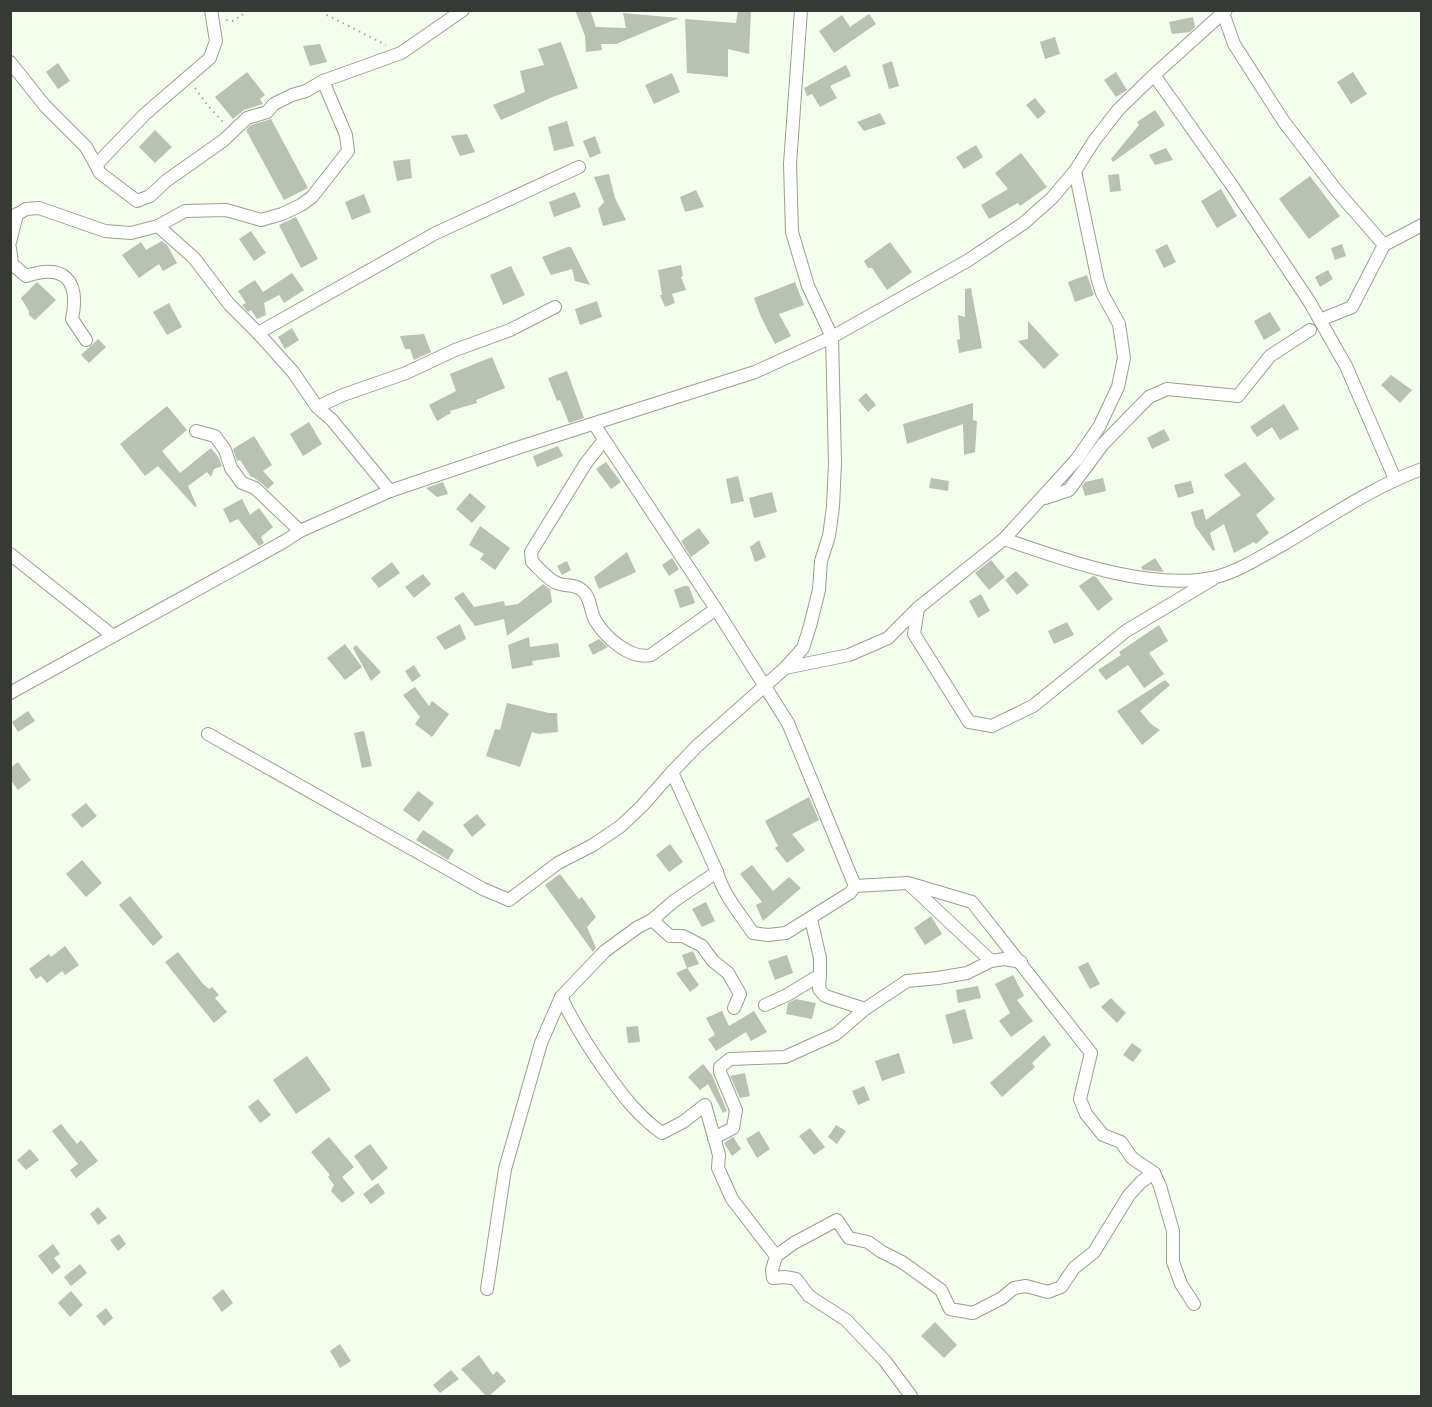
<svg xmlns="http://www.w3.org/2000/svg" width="1432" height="1407" viewBox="0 0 1432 1407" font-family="Overpass,sans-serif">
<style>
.building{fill:#b9c2b2}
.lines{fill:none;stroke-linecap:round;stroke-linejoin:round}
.street-casing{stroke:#97a090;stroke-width:14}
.path{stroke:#a2a99d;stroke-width:2;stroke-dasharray:1.5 4.5;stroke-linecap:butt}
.street{stroke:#fff;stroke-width:12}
</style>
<rect width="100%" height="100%" fill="#f4feed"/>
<g class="building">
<polygon points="575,10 590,10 596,27 626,28 623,13 679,18 616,44 601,44 602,50 586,52 585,36"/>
<polygon points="738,10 751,10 749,54 728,49 728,77 687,73 685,19 736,23"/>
<polygon points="869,14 876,24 834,53 819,31 842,15 850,27"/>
<polygon points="1193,17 1195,27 1190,32 1172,34 1169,22"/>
<polygon points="1055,37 1060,54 1045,59 1040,42"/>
<polygon points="561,42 578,88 555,96 501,120 493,105 525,92 520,71 544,65 538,49"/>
<polygon points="320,44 327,62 310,66 303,46"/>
<polygon points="892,61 899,86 889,89 882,65"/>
<polygon points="58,63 70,81 58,89 46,72"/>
<polygon points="846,65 851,76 830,86 837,98 820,107 812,94 807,96 804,88"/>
<polygon points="247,72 265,95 260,99 263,104 244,110 233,119 215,97"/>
<polygon points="1116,72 1127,90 1116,97 1104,80"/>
<polygon points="1353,72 1367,94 1351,104 1337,82"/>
<polygon points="672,73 680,92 654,104 645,85"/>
<polygon points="1035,98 1046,112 1038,119 1026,105"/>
<polygon points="1155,110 1165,125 1113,162 1111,159 1139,125 1137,122"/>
<polygon points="880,113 886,124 864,131 857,122"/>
<polygon points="271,119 308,188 284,200 246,130 251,125"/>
<polygon points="567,121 574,146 554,151 548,127"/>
<polygon points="155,130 172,147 155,163 139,147"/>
<polygon points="467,134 475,152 460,156 451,136"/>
<polygon points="595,136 601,153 590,158 583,141"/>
<polygon points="976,145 983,157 964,169 956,157"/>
<polygon points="1166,148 1173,160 1155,165 1149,155"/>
<polygon points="1021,153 1047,187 1020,206 1018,203 989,219 981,205 1008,189 995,173"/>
<polygon points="410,159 412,178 397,181 393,161"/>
<polygon points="609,174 615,198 626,220 603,226 598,209 604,202 594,177"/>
<polygon points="1119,174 1121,191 1110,192 1108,175"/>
<polygon points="1310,176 1340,216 1309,239 1279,199"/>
<polygon points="1221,189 1237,216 1217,228 1201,201"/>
<polygon points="696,190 704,207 685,212 680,197"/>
<polygon points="575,192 581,207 554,217 549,202"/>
<polygon points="364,194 371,212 352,220 345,202"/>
<polygon points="296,217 318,259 301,268 279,225"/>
<polygon points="251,231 266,253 254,261 239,239"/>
<polygon points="162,241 167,245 177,263 163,271 159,264 139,278 122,255 141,242 146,250"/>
<polygon points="890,242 912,272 887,290 872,268 868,268 864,261"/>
<polygon points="1167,244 1176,262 1164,268 1155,250"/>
<polygon points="1342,244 1346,256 1335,260 1331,248"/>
<polygon points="568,247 571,247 590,285 575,281 572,269 551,275 542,257"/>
<polygon points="681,265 683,276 681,277 686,290 672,294 675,303 665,307 660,295 662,295 658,270"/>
<polygon points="511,266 525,295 503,305 490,275"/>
<polygon points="1328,270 1333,279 1320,287 1315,277"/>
<polygon points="292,273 304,290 284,303 279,295 264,303 266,315 257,319 251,310 248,312 242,305 246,303 238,291 255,280 263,292"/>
<polygon points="1087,275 1094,295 1075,302 1068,282"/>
<polygon points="37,282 56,300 35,320 29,315 29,311 21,298"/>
<polygon points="795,282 804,305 779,314 791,336 775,344 761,317 754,298"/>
<polygon points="971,288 982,348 959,353 957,340 960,339 958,315 965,317 965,289"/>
<polygon points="597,301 602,317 580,325 575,309"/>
<polygon points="169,303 182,327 167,335 153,312"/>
<polygon points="1270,312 1281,330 1264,340 1254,321"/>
<polygon points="1028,321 1059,355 1044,369 1018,341 1028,339"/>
<polygon points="292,328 299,340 285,349 278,337"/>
<polygon points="424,334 431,352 414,360 410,349 405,349 400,336"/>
<polygon points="98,339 106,347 89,363 81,355"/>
<polygon points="492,357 505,388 476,400 477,403 450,411 451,413 437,421 429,405 456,391 450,374"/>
<polygon points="567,371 584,418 569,423 560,400 557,401 548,378"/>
<polygon points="1391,375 1412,390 1400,403 1381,385"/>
<polygon points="866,393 876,405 868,412 858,400"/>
<polygon points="973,403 973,420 977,421 975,452 964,455 963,424 907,444 903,424"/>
<polygon points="1284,404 1299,429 1280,440 1272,427 1257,437 1250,427"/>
<polygon points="167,406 187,430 162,451 180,473 211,448 219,458 222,466 214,469 211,477 207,472 188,486 197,506 195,507 158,466 145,476 120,444"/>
<polygon points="309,422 322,444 303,456 290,434"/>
<polygon points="1164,429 1170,440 1152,449 1147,438"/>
<polygon points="254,436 272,465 263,471 274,483 268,489 260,482 253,477 251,477 240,460 237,461 233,449"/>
<polygon points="558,446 563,456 537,467 533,456"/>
<polygon points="606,462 621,482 611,489 596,469"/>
<polygon points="1245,462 1275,499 1256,515 1269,533 1256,544 1254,542 1234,553 1224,524 1210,533 1215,550 1213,551 1195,526 1191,512 1203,509 1206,520 1241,495 1224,475"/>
<polygon points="738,476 744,501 731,504 726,479"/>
<polygon points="931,478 949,481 948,491 929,488"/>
<polygon points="1103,478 1106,491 1085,496 1082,486 1085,482"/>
<polygon points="1191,481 1194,493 1178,498 1174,485"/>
<polygon points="443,482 448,494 437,497 426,488"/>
<polygon points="772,492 777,512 754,518 749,498"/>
<polygon points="470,493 486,507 472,523 456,509"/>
<polygon points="242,499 250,515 259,508 273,527 261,537 264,543 259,546 238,519 230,523 223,509"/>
<polygon points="480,526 510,548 495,570 480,559 484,554 469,545"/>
<polygon points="699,528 710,543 691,557 681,541"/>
<polygon points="759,540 766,557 755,562 750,547"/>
<polygon points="627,552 636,572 599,589 594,577"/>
<polygon points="672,558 679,569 669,576 662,565"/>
<polygon points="1155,558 1164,572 1143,570 1141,567"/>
<polygon points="991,560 1005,577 989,590 975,573"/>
<polygon points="567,561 571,570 562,575 557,566"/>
<polygon points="392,562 400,573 379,588 371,578"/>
<polygon points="1016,571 1029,585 1017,595 1005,580"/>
<polygon points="423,574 431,584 414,598 405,587"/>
<polygon points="1093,576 1096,577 1113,599 1098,611 1079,586"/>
<polygon points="543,584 550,589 552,602 507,636 504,619 475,626 454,598 463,592 474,607 504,601 505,606 518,604"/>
<polygon points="684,586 689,586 695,603 680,608 674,590"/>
<polygon points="981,594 990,611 978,618 969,601"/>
<polygon points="1067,622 1074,635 1054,644 1048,631"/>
<polygon points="460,624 466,639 445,650 436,637"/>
<polygon points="1159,625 1168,641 1149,653 1164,674 1144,688 1128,665 1106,680 1098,670 1121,655 1119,652"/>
<polygon points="529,637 530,647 558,643 560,657 532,661 533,665 512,669 508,645"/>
<polygon points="599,639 608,647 593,655 588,645"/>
<polygon points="345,644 362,667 345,680 327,658"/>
<polygon points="356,645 381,672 371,681 353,648"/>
<polygon points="414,665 421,676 412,682 405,671"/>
<polygon points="1165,680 1170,685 1140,711 1151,724 1160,730 1142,745 1117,711"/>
<polygon points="415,687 429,706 432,701 449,714 432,737 415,724 420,717 403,695"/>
<polygon points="507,703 549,713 557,713 558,732 539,734 532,732 520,767 486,756 495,729 500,730"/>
<polygon points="28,711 35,721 18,732 12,722"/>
<polygon points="364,731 372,766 362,768 354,733"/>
<polygon points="18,762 31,780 18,790 10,779 10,768"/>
<polygon points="418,791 434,803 419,822 403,810"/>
<polygon points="809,797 819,820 792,834 805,850 787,863 775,848 778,846 765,821"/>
<polygon points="86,803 97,816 82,828 71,815"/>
<polygon points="477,814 486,825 472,837 463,825"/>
<polygon points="423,830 454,850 448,860 416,840"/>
<polygon points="670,844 683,862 669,872 656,855"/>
<polygon points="82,860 102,883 86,897 66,874"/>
<polygon points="752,865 773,891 789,877 801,888 763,921 756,905 762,902 740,874"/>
<polygon points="560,874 579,899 582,897 596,917 587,927 596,948 593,952 545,885"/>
<polygon points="130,896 163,937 153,946 119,905"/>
<polygon points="706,902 715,921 702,927 692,909"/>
<polygon points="931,916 942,934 925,945 914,928"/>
<polygon points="65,946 79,965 65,975 62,971 47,983 41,976 36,979 29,969 49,954 51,957"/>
<polygon points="693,951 699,964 687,968 682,955"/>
<polygon points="178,952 203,984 209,989 212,987 219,995 215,998 227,1012 214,1023 165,962"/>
<polygon points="787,955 793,973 775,980 768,961"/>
<polygon points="1088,962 1100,984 1090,989 1078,967"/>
<polygon points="687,968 699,985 690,992 676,973"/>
<polygon points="1013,975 1024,996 1017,1000 1033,1021 1011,1037 999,1021 1010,1013 995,984"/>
<polygon points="978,986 981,998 958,1003 956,990"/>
<polygon points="1111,998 1126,1013 1117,1023 1101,1007"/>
<polygon points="796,999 816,1003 812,1019 786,1014 788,1003"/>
<polygon points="965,1009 973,1039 953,1044 945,1015"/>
<polygon points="722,1011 729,1026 754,1011 767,1032 751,1041 746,1032 716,1051 708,1039 715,1035 706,1018"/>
<polygon points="638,1026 640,1042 628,1043 626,1027"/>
<polygon points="1044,1035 1051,1045 1032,1063 1035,1067 1002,1097 990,1083"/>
<polygon points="1132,1043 1142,1050 1133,1062 1123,1055"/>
<polygon points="899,1053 905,1073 882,1081 875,1061"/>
<polygon points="307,1056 331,1090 296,1114 273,1080"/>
<polygon points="703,1064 712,1075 727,1111 723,1113 708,1084 700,1090 688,1077"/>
<polygon points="745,1073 750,1096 740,1098 730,1076"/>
<polygon points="864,1086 870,1100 858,1105 852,1091"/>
<polygon points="258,1099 271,1115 260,1123 248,1107"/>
<polygon points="61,1124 77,1144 81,1140 98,1161 76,1178 70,1170 78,1164 52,1131"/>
<polygon points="836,1125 846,1131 837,1144 828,1137"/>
<polygon points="810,1128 825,1147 814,1155 799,1136"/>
<polygon points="759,1131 770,1149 757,1158 746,1139"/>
<polygon points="329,1137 354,1167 342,1177 355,1193 342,1203 331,1191 334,1185 328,1177 330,1175 311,1152"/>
<polygon points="733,1137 741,1149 732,1156 724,1143"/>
<polygon points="370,1144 388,1168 372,1181 354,1156"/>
<polygon points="30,1149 39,1160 26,1170 17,1160"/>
<polygon points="378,1183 385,1193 371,1204 363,1194"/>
<polygon points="98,1207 107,1218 98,1225 90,1214"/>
<polygon points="119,1234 126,1244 118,1251 110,1240"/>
<polygon points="53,1244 60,1254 54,1258 61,1267 52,1274 38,1256"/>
<polygon points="80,1264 87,1273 71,1286 64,1277"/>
<polygon points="223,1289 233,1303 222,1312 212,1298"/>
<polygon points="71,1291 83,1305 70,1317 58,1303"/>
<polygon points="106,1308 113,1318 104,1326 96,1316"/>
<polygon points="935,1322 957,1345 944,1358 921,1336"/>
<polygon points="340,1344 351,1361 340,1368 330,1351"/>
<polygon points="479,1355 493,1375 497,1371 506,1381 489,1396 486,1396 461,1369"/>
<polygon points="451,1370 459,1379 440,1393 433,1385"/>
</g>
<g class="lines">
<g class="street-casing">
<g id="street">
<polyline points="211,10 216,41 210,58 145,114 96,165 100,173 137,201 150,196 166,181 224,140 247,118 267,112 274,104 292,95 306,91 323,81"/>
<polyline points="1223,13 1234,44 1284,122 1337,191 1384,245"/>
<polyline points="10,62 45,106 86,147 96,165"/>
<polyline points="1154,75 1231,184 1309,301 1346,366 1395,479"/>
<polyline points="10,219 26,209 39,208 105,231 131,233 158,226 185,211 226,210 261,220 282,214 301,205 312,197 348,151 346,135 323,81 401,53 463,10"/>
<polyline points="158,226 194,258 229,304 258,333 436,233 579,167"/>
<polyline points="10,242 17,214"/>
<path d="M 10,248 L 12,264 L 26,276 C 65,263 80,281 72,319 L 86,340"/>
<polyline points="1320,320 1352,307 1384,245 1422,225"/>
<polyline points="258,333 293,372 317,407"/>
<polyline points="594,424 716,609 788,723 855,886 908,883 972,902 1091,1053 1080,1099 1086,1114 1103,1135 1121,1142 1132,1158 1154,1173 1160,1186 1173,1231 1173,1262 1181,1284 1194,1304"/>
<polyline points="196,431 215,436 225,450 231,468 242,483 255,488 300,531"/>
<path d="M 604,440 L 586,463 L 531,552 L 532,562 C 539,568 548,580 557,583 C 565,587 575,583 583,591 C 591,598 590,611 595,620 C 605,637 630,660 651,655 L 716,609"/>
<polyline points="390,491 332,420 317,407 343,395 406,373 455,350 510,330 555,307"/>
<polyline points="1045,498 1069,490 1103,444 1149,397 1167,389 1238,396 1270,356 1310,330"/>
<path d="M 1004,539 C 1065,560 1151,592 1216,577 C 1239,571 1262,556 1282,545 C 1327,519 1372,487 1422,469"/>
<polyline points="10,554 113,636"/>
<polyline points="918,608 914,634 969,722 992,726 1033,706 1126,631 1213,579"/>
<polyline points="785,668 849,655 888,638 918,608 1004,539 1077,459 1099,427 1118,387 1124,358 1119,324 1102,293 1098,281 1075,171"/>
<polyline points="10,693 285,541 300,531 390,491 520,447 755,372 832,337 967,261 1024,223 1052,198 1075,171 1094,141 1118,110 1154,75 1226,10"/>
<polyline points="208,734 483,889 509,900 558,863 593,845 621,826 642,806 672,772 697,746 785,668 803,648 810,626 819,590 821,561 829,536 833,507 835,463 832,337 808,286 792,232 790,164 801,10"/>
<path d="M 717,872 C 723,894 740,914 753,933 L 768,935 L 786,933 L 850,893 L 855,886"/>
<polyline points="652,920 670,936 683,936 702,946 713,961 728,973 740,994 734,1008"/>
<polyline points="991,961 1004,959 1021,962"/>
<polyline points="820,975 819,989 825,996 865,1009 907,981 938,978 967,973 991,961 910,885"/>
<path d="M 561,997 C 574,1024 589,1048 606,1072 C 623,1096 638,1116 662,1133 L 683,1122 L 705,1105 L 719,1155 L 718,1168 L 732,1199 L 776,1256 L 772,1270 L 773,1278 L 785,1277 L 796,1279 L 809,1296 L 846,1320 L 885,1361 L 911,1396"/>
<polyline points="765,1005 787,995 820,975 820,958 811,919"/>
<polyline points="714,1138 733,1128 736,1110 720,1072 720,1067 730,1059 785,1057 836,1034 865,1009"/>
<polyline points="776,1256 794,1243 837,1220 849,1238 868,1242 882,1252 902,1262 941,1290 950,1309 973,1313 1002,1298 1014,1288 1026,1286 1048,1292 1061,1287 1074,1268 1094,1252 1129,1195 1141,1182 1154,1173"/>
<polyline points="487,1289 505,1169 541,1043 561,997 605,951 638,927 652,920 674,901 717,872 672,772"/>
</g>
</g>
<g class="path">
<polyline points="323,10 327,15 386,45"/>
<polyline points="226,20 233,21 249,10"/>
<polyline points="195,88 209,107 224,123"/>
</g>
<use href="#street" class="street"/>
</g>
<rect width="1432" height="1407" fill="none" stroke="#373a34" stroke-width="24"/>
</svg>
